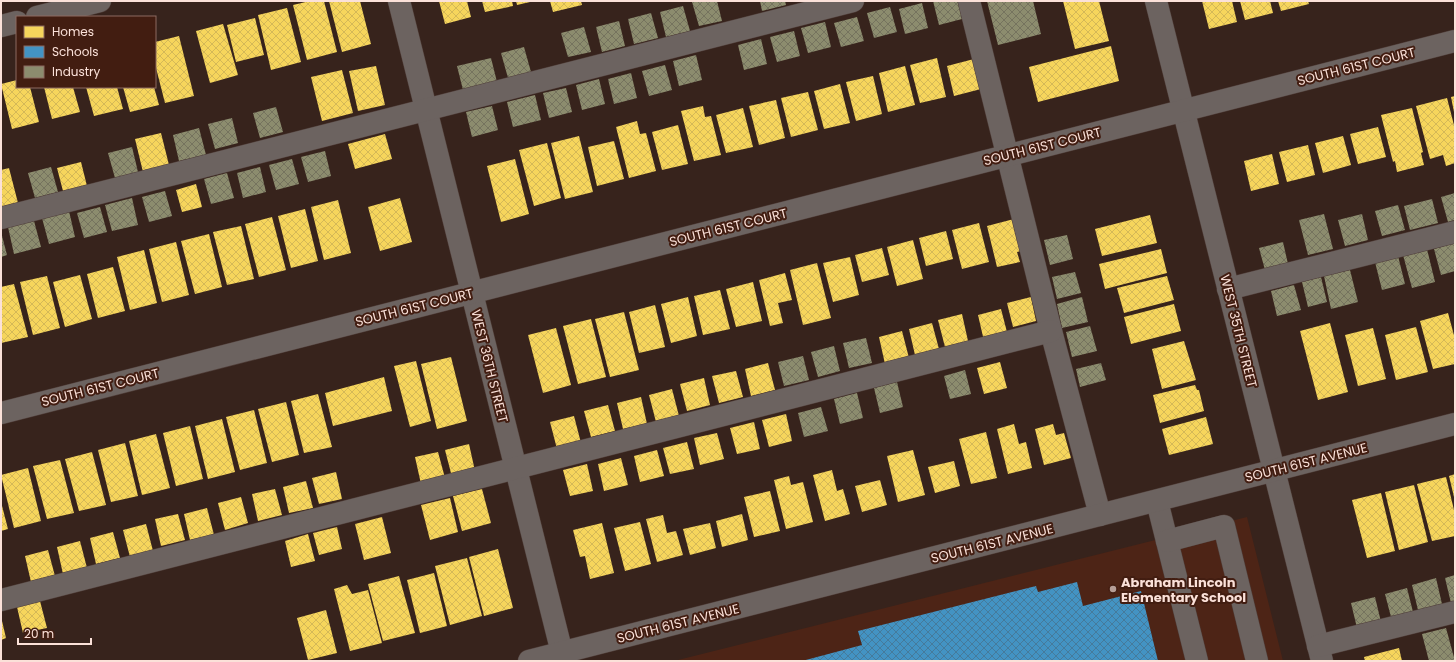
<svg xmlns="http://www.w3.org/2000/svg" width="1456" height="662" viewBox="0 0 1456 662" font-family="Poppins,sans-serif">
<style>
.built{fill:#4d2416}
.homes{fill:url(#homes-cross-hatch)}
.schools{fill:url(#schools-cross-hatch)}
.industry{fill:url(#industry-cross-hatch)}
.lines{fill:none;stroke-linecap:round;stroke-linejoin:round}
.minor-casing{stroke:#503e39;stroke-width:23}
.minor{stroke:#6c6360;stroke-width:22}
.poi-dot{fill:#b69e97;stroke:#421d11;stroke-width:1.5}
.labels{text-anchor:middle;stroke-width:4;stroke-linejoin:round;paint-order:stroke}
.street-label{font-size:13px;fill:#fbe1d9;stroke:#421d11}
.poi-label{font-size:13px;font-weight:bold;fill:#fbe1d9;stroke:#421d11;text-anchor:start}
</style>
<defs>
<pattern id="homes-cross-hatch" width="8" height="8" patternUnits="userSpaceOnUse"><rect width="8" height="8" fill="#f6d55c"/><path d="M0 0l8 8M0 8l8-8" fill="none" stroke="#d4b857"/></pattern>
<pattern id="schools-cross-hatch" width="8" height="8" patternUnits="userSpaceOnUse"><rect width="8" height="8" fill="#4393c3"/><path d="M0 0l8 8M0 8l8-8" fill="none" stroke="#457b9c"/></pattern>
<pattern id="industry-cross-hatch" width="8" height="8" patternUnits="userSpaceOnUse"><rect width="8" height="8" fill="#8c8c6e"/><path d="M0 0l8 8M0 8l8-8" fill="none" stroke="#75735e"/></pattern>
</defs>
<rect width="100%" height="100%" fill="#37231c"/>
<polygon class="built" points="1247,517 1283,661 674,661"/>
<g class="homes">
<polygon points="310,1 324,1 337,52 307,60 293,5"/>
<polygon points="329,1 360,1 371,44 342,52"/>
<polygon points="439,1 467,1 471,17 445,24"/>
<polygon points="482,1 512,1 513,6 485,12"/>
<polygon points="516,1 530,1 530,2 517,5"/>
<polygon points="550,1 581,1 582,5 553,12"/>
<polygon points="1063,1 1099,1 1109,41 1075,49"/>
<polygon points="1202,1 1232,1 1237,22 1209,29"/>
<polygon points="1240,1 1270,1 1273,13 1245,20"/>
<polygon points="1278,1 1308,1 1309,4 1281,11"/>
<polygon points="287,8 301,62 271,70 258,15"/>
<polygon points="255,18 264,55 236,62 227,25"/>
<polygon points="223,24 238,75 210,83 196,31"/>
<polygon points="179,36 194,96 165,103 155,64 155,42"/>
<polygon points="1111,46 1119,81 1038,102 1029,67"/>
<polygon points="937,58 946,97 920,103 910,65"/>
<polygon points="974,59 981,89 954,96 947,66"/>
<polygon points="376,66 385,105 358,111 349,71"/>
<polygon points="905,66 915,105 888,112 879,73"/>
<polygon points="342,70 353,113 322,121 311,77"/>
<polygon points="873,76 882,114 856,121 846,82"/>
<polygon points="17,80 17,87 30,87 39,122 12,129 1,84"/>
<polygon points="840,84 850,123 824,129 814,91"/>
<polygon points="44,87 73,87 80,112 52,119"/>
<polygon points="86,87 117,87 123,109 94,116"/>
<polygon points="123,87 154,87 159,105 130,112"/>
<polygon points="808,92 818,130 791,137 781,98"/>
<polygon points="1455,96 1455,112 1454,112 1451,97"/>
<polygon points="1447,98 1455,129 1455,163 1446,166 1443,155 1430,159 1416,106"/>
<polygon points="776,100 785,138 759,145 749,106"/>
<polygon points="703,106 705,117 711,116 721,155 694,161 681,111"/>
<polygon points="743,108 753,147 726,153 716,115"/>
<polygon points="1412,108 1423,152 1421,153 1424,165 1397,172 1395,161 1393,162 1381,115"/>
<polygon points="637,121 640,134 646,133 656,171 629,178 616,127"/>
<polygon points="678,125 688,164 662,170 652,132"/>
<polygon points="1378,127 1386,157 1358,164 1350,134"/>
<polygon points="161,133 169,165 143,172 135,139"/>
<polygon points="385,134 392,159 355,169 348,144"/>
<polygon points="579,136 593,192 565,199 551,143"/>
<polygon points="1343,136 1351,165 1323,173 1315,143"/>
<polygon points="614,141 624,179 597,186 588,147"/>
<polygon points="547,143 561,198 534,206 519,150"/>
<polygon points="1308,145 1315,175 1287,182 1279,152"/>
<polygon points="1272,154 1279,184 1251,191 1244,161"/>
<polygon points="515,159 529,214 501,222 487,166"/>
<polygon points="81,162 87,186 63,191 57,168"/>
<polygon points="9,168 18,203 1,207 1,170"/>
<polygon points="196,184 202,207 182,212 176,190"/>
<polygon points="400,198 412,242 380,251 368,207"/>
<polygon points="338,200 351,253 324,260 311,207"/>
<polygon points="305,209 318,261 291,268 278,216"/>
<polygon points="1150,215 1157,243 1102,256 1095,229"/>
<polygon points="272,217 286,270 259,277 245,224"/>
<polygon points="1014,219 1021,251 1017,252 1020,262 997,267 987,226"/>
<polygon points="979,223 989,262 962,269 952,230"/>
<polygon points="241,226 254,279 227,285 213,232"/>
<polygon points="946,231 953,259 926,266 919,238"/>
<polygon points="209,234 222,287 195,294 181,241"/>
<polygon points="913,240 923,279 897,286 887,247"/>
<polygon points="176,242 189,295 162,302 149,249"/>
<polygon points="882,248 889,275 862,282 855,255"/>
<polygon points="1161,249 1167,273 1105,289 1099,264"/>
<polygon points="144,250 157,303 130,310 117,257"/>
<polygon points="850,257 859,295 833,302 823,263"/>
<polygon points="817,263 831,318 803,325 790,270"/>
<polygon points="113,267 125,311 98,318 87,274"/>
<polygon points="785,273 792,300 778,303 783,323 770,326 759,280"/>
<polygon points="80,275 92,319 65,327 53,282"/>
<polygon points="47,276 60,328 33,335 20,282"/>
<polygon points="1167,276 1174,300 1124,313 1117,288"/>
<polygon points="753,282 762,321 736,327 726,289"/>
<polygon points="14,284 28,337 1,343 1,287"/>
<polygon points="720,290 730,329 703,335 694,296"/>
<polygon points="688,297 697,336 671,343 661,304"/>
<polygon points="1031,297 1036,321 1013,327 1007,303"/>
<polygon points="1174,304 1181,331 1131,344 1124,317"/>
<polygon points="655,305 665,347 639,353 629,312"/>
<polygon points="1001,309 1008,336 984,341 978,315"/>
<polygon points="624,312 639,370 610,377 595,319"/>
<polygon points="1448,313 1455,339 1455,364 1433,369 1420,321"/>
<polygon points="962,314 968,341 945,347 938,320"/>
<polygon points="591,319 606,377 578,384 563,326"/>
<polygon points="932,323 939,349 915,355 909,329"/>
<polygon points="1330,323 1348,392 1318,400 1300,331"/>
<polygon points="1416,327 1428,372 1396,380 1385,335"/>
<polygon points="556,328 571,385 543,393 528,335"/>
<polygon points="1373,328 1386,379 1358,386 1345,335"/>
<polygon points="902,331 909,358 885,364 879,337"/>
<polygon points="1184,341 1196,380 1162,389 1152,349"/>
<polygon points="451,357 467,421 437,429 421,364"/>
<polygon points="416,361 431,421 410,427 394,366"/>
<polygon points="1000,362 1007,388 984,394 977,368"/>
<polygon points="768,363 775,390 751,396 745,369"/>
<polygon points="736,371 743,397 719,403 712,376"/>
<polygon points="384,377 392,411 333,426 325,393"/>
<polygon points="704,378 710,405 687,411 680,384"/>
<polygon points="1195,385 1197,390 1199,390 1204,411 1160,423 1153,395"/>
<polygon points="672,389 679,416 656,422 649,395"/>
<polygon points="318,394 332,447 304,453 291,401"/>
<polygon points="641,397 647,424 623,429 617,403"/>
<polygon points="286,402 299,455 272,462 258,409"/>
<polygon points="608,405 615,431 591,437 584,411"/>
<polygon points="254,410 267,463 240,470 226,417"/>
<polygon points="786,414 792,441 769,447 762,420"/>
<polygon points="574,416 581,443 557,449 550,422"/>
<polygon points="1206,417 1213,444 1169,455 1162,429"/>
<polygon points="222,419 235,472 208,479 195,426"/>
<polygon points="754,422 760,449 737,454 730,428"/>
<polygon points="1014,424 1019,444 1026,442 1032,468 1008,474 997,429"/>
<polygon points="1053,424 1056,435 1064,433 1071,458 1044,465 1035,429"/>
<polygon points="190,426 203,479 176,486 163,433"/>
<polygon points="986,432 997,478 971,484 959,439"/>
<polygon points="717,433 724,459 700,465 694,438"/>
<polygon points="156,434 170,488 142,495 129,441"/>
<polygon points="687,442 694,469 670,474 663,448"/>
<polygon points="125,443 138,496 111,502 98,450"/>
<polygon points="469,444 475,471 452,477 445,450"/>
<polygon points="657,450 664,476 640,482 634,456"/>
<polygon points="913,450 925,495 898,502 887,456"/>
<polygon points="92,452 106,505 79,511 65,459"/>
<polygon points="438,452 445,478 421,484 415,457"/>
<polygon points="621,458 628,485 604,491 598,464"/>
<polygon points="60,460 74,513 47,519 33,466"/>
<polygon points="954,461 960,486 935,493 928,467"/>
<polygon points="587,464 593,491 570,496 563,470"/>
<polygon points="28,468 41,521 14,528 1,475"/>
<polygon points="832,470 837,491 843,489 850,514 825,521 813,475"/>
<polygon points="336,472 342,499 319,504 312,478"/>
<polygon points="1455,474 1455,497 1454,497 1449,476"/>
<polygon points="789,476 791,485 803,482 813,522 786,529 774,480"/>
<polygon points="1446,477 1455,514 1455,536 1432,541 1417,484"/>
<polygon points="880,480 887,505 862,512 855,486"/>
<polygon points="306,481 313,508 289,513 283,487"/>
<polygon points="1414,485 1428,542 1399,550 1385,492"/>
<polygon points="275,489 282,515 258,521 252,494"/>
<polygon points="482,489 491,523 462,531 453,496"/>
<polygon points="770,491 780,531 754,537 744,497"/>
<polygon points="1381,493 1395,551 1367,558 1352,500"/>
<polygon points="241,497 248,523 225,530 218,503"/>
<polygon points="450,498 458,532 430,540 421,505"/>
<polygon points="1,502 8,529 1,531"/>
<polygon points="207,508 214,535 190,540 184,514"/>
<polygon points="178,514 185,540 161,546 155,519"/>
<polygon points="742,514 748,540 722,547 716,521"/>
<polygon points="663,515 667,533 676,531 683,555 657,562 646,519"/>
<polygon points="382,517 391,553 364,560 355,524"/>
<polygon points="640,522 651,564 625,571 614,528"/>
<polygon points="602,523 614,573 590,579 585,556 580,557 573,530"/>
<polygon points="710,523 716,548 690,555 683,529"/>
<polygon points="146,524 153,551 130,557 123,530"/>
<polygon points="337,527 342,549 319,555 313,533"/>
<polygon points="113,532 120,558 96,564 90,538"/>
<polygon points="308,534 315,561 291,567 285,541"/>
<polygon points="80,541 87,568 63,574 57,547"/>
<polygon points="498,549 513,608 484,616 469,557"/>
<polygon points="48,550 55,576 31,582 25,556"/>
<polygon points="467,558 482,616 450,625 435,566"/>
<polygon points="434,573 447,626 420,633 407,580"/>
<polygon points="399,576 415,633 383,641 368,584"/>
<polygon points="347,585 352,594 368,590 382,643 350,651 334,589"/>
<polygon points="40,601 47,628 23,633 17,607"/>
<polygon points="326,610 337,653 308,660 297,618"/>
<polygon points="2,621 6,638 1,640 1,622"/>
<polygon points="1399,648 1402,661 1365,661 1364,657"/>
</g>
<polygon class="schools" points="1077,582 1083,606 1141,591 1158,661 802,661 862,645 858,631 1036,586 1038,592"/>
<g class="industry">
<polygon points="717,1 722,21 699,26 692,2"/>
<polygon points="760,1 785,1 786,5 762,11"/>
<polygon points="933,1 958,1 962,19 939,25"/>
<polygon points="987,1 1033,1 1041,34 998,45"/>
<polygon points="922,3 928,28 905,34 899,9"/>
<polygon points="683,6 690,31 666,37 660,12"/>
<polygon points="890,7 897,32 874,38 867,13"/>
<polygon points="651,13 658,38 634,44 628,19"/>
<polygon points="857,17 864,41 841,47 834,23"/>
<polygon points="619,21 625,46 602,52 596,27"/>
<polygon points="825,22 831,47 808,53 801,28"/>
<polygon points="584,27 591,52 568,57 561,33"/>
<polygon points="794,31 800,56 777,62 770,37"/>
<polygon points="761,39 767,64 744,70 738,45"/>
<polygon points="524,47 531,72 508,78 501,53"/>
<polygon points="696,55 702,80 679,86 673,61"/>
<polygon points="491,58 497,82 463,90 457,66"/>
<polygon points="665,65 672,90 649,96 642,71"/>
<polygon points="631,73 637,98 614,104 608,79"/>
<polygon points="599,79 605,104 582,110 576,85"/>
<polygon points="566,88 572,112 549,118 543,93"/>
<polygon points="535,95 541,120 513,127 507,102"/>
<polygon points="492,106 498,130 472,137 466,112"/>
<polygon points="276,107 283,132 260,138 253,113"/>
<polygon points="232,118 238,143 215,149 208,124"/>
<polygon points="199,128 206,155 179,161 173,135"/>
<polygon points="132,147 138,172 115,178 108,153"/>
<polygon points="325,151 331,176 308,182 301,157"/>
<polygon points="292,159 299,184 276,190 269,165"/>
<polygon points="51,167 58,192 35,198 28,173"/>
<polygon points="260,167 266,192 243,198 237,173"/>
<polygon points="227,173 234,198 211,204 204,179"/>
<polygon points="165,191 172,216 149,222 142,197"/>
<polygon points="1455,193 1455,220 1448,222 1441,197"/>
<polygon points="132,198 138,225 112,231 105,205"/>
<polygon points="1432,199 1438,223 1410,230 1404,206"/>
<polygon points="1398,205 1405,230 1382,236 1375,211"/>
<polygon points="100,207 107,232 84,238 77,213"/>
<polygon points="69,211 75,237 49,244 42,218"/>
<polygon points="1324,214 1333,249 1308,255 1299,220"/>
<polygon points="1362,214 1368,240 1345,246 1338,220"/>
<polygon points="34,221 41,247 14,254 8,227"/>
<polygon points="1,232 7,255 1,257"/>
<polygon points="1067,235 1073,259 1050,265 1044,240"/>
<polygon points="1283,242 1288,264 1265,270 1259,248"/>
<polygon points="1455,243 1455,271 1441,275 1434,249"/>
<polygon points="1427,249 1435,282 1412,288 1403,255"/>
<polygon points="1398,256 1405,284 1382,290 1375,262"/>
<polygon points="1350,270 1358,302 1331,309 1324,276"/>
<polygon points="1075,272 1081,293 1057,299 1052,277"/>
<polygon points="1321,277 1327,302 1308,307 1302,282"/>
<polygon points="1294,285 1301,310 1277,316 1271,291"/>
<polygon points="1082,297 1088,322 1062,328 1057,304"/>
<polygon points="1090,326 1097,351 1072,357 1066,332"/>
<polygon points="866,338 872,363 849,368 843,343"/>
<polygon points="834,346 840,371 818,377 811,352"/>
<polygon points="803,356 809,380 784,386 778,362"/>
<polygon points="1101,363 1106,380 1080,387 1076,369"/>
<polygon points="965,370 971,394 950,399 944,376"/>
<polygon points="897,382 903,407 880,413 874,388"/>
<polygon points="857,393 863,418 840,424 834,399"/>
<polygon points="821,407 828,431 804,437 798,413"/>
<polygon points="1455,575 1455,602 1451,603 1445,578"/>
<polygon points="1436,578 1442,604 1418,610 1412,585"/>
<polygon points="1407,588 1413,612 1391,617 1385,594"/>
<polygon points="1375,597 1381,622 1357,628 1351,603"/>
<polygon points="1446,628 1455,661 1429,661 1422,634"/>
</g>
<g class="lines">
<g class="minor-casing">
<g id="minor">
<polyline points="399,1 564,661"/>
<polyline points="969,1 1051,331 1100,515"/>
<polyline points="1156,1 1322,661"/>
<polyline points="37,17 100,1"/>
<polyline points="1,26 17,22"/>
<polyline points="1,218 853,1"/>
<polyline points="1228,289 1455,232"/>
<polyline points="1,413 1455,41"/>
<polyline points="1157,501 1197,661"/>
<polyline points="1167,541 1224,526 1257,661"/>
<polyline points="1,600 1051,331"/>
<polyline points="1318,646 1455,612"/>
<polyline points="529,661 1455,424"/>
</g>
</g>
<use href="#minor" class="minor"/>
</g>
<circle class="poi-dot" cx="1113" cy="589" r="4"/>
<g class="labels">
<g class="street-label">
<text transform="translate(1356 66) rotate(-14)" y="5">SOUTH 61ST COURT</text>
<text transform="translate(1042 146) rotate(-14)" y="5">SOUTH 61ST COURT</text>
<text transform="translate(728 227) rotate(-14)" y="5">SOUTH 61ST COURT</text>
<text transform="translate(414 307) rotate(-14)" y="5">SOUTH 61ST COURT</text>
<text transform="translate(1239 331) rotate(76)" y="5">WEST 35TH STREET</text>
<text transform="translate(490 366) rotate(76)" y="5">WEST 36TH STREET</text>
<text transform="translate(100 387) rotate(-14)" y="5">SOUTH 61ST COURT</text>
<text transform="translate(1306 462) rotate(-14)" y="5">SOUTH 61ST AVENUE</text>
<text transform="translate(992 543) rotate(-14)" y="5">SOUTH 61ST AVENUE</text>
<text transform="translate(678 623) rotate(-14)" y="5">SOUTH 61ST AVENUE</text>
</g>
<g class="poi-label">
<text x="1121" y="587">Abraham Lincoln<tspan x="1121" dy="15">Elementary School</tspan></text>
</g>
</g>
<rect width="1456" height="662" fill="none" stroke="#fbe1d9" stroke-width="4"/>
<rect x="16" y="16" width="140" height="72" fill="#421d11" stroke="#8c6b61"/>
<rect x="24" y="26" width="20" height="12" fill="#f6d55c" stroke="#8c6b61"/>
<text x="52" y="36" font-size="12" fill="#fbe1d9">Homes</text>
<rect x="24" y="46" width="20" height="12" fill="#4393c3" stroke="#8c6b61"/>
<text x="52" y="56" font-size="12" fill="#fbe1d9">Schools</text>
<rect x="24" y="66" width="20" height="12" fill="#8c8c6e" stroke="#8c6b61"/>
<text x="52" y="76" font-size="12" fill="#fbe1d9">Industry</text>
<path d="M18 638v6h73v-6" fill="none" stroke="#fbe1d9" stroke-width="2"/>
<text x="24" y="638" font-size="12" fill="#fbe1d9" stroke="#421d11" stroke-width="3" paint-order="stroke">20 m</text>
</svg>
